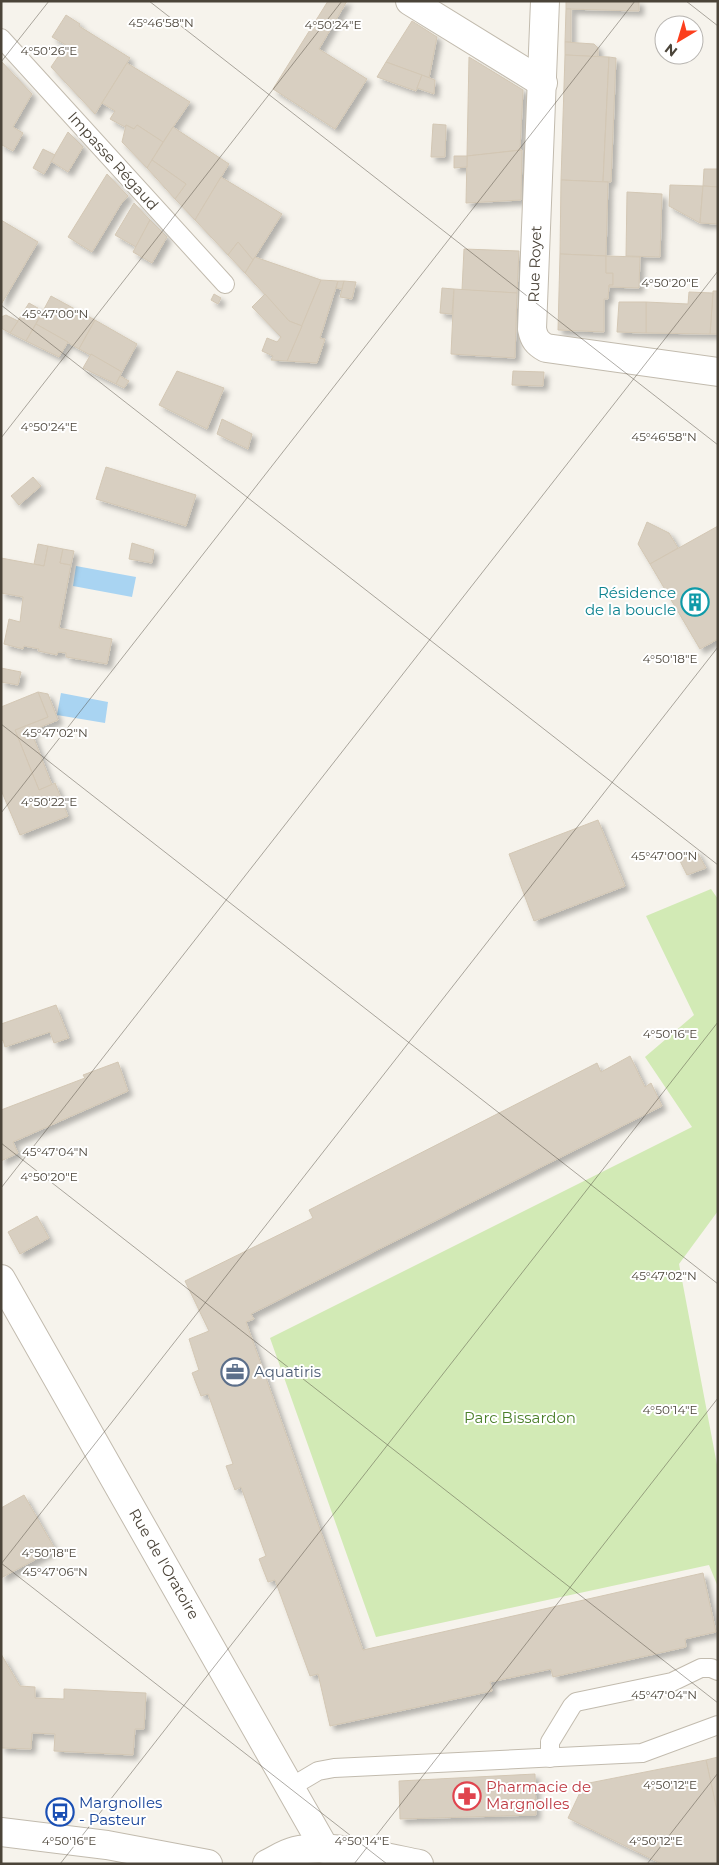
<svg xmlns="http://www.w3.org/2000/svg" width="719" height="1865" viewBox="0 0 719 1865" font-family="Montserrat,sans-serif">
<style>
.green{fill:#d2eab5}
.water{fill:#a9d4f2}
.building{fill:#d8cfc1;stroke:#d3c7b4;filter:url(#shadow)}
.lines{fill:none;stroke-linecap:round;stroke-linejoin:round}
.service-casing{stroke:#c2bbae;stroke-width:20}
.minor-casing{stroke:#c2bbae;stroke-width:30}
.tertiary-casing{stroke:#c2bbae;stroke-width:30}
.service{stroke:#fff;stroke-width:18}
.minor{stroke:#fff;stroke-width:28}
.tertiary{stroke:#fff;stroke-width:28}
.ticks{fill:none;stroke:#4b4439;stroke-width:1;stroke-opacity:0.45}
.labels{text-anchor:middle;stroke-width:4;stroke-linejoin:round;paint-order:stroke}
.street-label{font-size:15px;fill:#4b4439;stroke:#fff}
.culture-label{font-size:15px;fill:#0d838f;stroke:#fff;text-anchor:end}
.service-label{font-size:15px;fill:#4e5e75;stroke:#fff;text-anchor:start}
.park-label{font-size:15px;fill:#4a7f2a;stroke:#fff}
.health-label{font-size:15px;fill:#be3a42;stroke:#fff;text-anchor:start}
.transit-label{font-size:15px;fill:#164399;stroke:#fff;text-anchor:start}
.ticks-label{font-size:12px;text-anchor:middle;fill:#4b4439;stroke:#fff;stroke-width:4;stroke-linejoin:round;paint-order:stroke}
</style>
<defs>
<filter id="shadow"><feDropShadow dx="4.5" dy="4.5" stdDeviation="2.5" flood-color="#0004"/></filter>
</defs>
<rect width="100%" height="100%" fill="#f6f3ec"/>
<polygon class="green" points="711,889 718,899 718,1211 679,1264 718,1470 718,1587 709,1565 376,1637 270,1338 692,1127 645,1057 694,1015 646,916"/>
<g class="water">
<polygon points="76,566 136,577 132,597 73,586"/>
<polygon points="61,693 108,702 105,723 57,715"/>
</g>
<g class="building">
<polygon points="328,1 347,1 319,49 367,79 335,129 273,89"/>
<polygon points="566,1 639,1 639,11 566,9"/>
<polygon points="566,9 571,9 571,42 565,42"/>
<polygon points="66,15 80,24 79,26 130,58 95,114 51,67 66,45 52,37"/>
<polygon points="412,21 437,37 429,78 386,62"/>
<polygon points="565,42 594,44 598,48 598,57 565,55"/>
<polygon points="565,55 609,57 603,182 561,180"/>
<polygon points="469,57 523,90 520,150 467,156"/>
<polygon points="609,57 616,58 611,182 603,182"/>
<polygon points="1,61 32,94 13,127 23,133 13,151 2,145 1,147"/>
<polygon points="386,62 422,75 416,91 377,77"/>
<polygon points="127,63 190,102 163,142 137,125 134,129 126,125 125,127 110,119 115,111 102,103"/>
<polygon points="422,75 435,80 434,94 417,88"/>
<polygon points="433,124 446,125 445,157 431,157"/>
<polygon points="126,125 134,129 137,125 163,142 147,168 122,142"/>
<polygon points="173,127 229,164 195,220 175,199 186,184 152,160"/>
<polygon points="68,132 83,147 68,172 51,161"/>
<polygon points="43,149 55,155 44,174 33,168"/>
<polygon points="522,150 521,200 466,203 467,156"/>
<polygon points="454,156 467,156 467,167 454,168"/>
<polygon points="152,160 186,184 175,199 147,168"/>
<polygon points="704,169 718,169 718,187 703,186"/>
<polygon points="107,174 128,196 121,204 92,252 68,237"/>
<polygon points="221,177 282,214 253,260 238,242 228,255 195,220"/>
<polygon points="561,180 608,182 606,256 560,254"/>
<polygon points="670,185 703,186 700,223 669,206"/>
<polygon points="703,186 718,187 718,224 700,223"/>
<polygon points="627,192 662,194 660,257 626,256"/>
<polygon points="134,203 150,220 136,247 115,235"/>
<polygon points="1,220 38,242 2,303 1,303"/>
<polygon points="150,220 167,237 152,263 133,252"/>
<polygon points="238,242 253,260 245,273 228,255"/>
<polygon points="464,249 519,251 517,293 462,290"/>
<polygon points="560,254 606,256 606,273 613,273 613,285 609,285 608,299 604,299 604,332 558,330"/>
<polygon points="606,256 640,257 639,288 609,287 609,285 613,285 613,273 606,273"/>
<polygon points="255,257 321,280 302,326 289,321 245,273"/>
<polygon points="321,280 338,281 320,338 325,339 317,363 287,361"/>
<polygon points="338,281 344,281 342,289 336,288"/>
<polygon points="344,281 356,282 352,299 340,297"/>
<polygon points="442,288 454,289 452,314 440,313"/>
<polygon points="454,289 517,293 515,358 451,354"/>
<polygon points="713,291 718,291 718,334 710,334"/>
<polygon points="689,292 713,293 710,334 646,333 646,302 688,304"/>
<polygon points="214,294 221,298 218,304 211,300"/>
<polygon points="265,294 289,321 302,326 287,361 271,360 273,356 262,351 267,338 277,342 281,337 252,307"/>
<polygon points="51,296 95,320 79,349 36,324"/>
<polygon points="619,302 646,302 646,333 617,332"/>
<polygon points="29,303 43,311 26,341 10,333"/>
<polygon points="6,315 18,321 10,333 1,328 1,317"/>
<polygon points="95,320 137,344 122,372 79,349"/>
<polygon points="36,324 68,342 59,357 26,341"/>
<polygon points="91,354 122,372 116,384 83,368"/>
<polygon points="177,371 224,388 207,429 159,405"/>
<polygon points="513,371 544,372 543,386 512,385"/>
<polygon points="120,376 129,381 124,388 116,384"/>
<polygon points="222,419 252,434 248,449 217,434"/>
<polygon points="106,467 196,495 186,526 96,499"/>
<polygon points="33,477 41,486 19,505 11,496"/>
<polygon points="647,522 669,533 678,548 650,564 638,544"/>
<polygon points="718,526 718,639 700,649 650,564"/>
<polygon points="132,543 154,550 152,563 129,559"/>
<polygon points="38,544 48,546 44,566 34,564"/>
<polygon points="48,546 63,549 60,563 71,565 59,628 112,639 107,664 66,657 66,653 58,652 57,655 38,651 39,649 24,646 23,649 4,644 9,619 20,622 23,597 1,593 1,558 44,566"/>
<polygon points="63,549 74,551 71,565 60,563"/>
<polygon points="1,668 21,672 18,685 1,682"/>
<polygon points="38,692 48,694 58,720 31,731 52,785 39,790 15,730 48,717"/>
<polygon points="38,692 48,717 15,730 39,790 55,783 68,816 20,835 1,790 1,707"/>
<polygon points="598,820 625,886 534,921 509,854"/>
<polygon points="696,850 706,868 687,875 679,859"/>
<polygon points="56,1005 69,1038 54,1043 50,1032 5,1047 3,1040 1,1041 1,1024"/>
<polygon points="630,1056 645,1087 651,1083 662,1106 251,1314 254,1319 246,1322 363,1650 703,1573 716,1632 685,1639 686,1647 553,1677 551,1669 490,1682 492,1691 330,1726 318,1674 310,1676 275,1580 268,1582 259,1559 266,1556 241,1487 235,1490 226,1466 233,1464 208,1394 201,1396 192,1373 199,1370 189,1339 209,1331 185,1281 313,1218 309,1210 597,1063 601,1072"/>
<polygon points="118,1062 128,1091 13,1142 18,1153 1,1161 1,1110 85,1078 83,1075"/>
<polygon points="37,1216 49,1238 20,1254 8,1232"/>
<polygon points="24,1495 55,1549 1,1578 1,1508"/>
<polygon points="1,1654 20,1686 35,1687 35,1698 64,1699 64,1689 146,1693 144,1729 135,1729 133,1755 54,1751 55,1734 32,1733 31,1749 1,1748"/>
<polygon points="718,1757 718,1815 706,1760"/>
<polygon points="706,1760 718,1815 718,1864 662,1864 568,1818 584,1784"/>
<polygon points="535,1774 536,1815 400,1819 399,1781"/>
<polygon points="49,1806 67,1808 66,1817 48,1815"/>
</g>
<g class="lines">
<g class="service-casing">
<g id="service">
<polyline points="1,38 225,284"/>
<polyline points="550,1758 550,1742 572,1706 576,1702 672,1682 701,1668 711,1668 718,1671"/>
<polyline points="291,1787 318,1771 334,1768 642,1753 718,1725"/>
</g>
</g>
<g class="minor-casing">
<g id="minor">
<polyline points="410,1 543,83"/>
<path d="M 545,1 L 532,329 C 534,339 537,343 546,348 L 718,372"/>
<polyline points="1,1279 325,1849"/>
<polyline points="1,1832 107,1845 208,1864"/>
</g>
</g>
<g class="tertiary-casing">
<path id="tertiary" d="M 267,1864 C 275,1860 286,1853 295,1851 C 329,1843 384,1857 419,1864"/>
</g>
<use href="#service" class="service"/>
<use href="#minor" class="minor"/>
<use href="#tertiary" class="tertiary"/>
</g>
<path class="ticks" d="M 149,1 L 718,445M 686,1 L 718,26M 1,62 L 49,1M 1,305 L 718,865M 1,438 L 342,1M 1,724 L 718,1284M 1,813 L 635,1M 1,1143 L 718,1703M 1,1188 L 718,271M 1,1563 L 387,1864M 1,1564 L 718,647M 60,1864 L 718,1022M 354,1864 L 718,1398M 647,1864 L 718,1773"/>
<defs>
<g id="building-ring" transform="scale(1.4375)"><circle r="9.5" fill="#fff" stroke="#0f9aa8" stroke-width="1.5"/><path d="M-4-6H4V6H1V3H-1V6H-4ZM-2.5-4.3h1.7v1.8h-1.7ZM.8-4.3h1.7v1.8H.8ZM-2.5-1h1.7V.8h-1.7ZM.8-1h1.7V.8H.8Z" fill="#0f9aa8"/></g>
<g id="office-ring" transform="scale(1.4375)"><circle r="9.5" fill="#fff" stroke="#5c6f8a" stroke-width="1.5"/><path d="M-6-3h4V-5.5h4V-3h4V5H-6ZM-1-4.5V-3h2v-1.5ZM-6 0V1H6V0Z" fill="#5c6f8a"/></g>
<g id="pharmacy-ring" transform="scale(1.4375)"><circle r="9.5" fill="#fff" stroke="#e0444e" stroke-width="1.5"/><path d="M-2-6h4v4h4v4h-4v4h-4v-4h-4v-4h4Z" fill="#e0444e"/></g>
<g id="bus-ring" transform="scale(1.4375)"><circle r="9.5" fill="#fff" stroke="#1a4fb4" stroke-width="1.5"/><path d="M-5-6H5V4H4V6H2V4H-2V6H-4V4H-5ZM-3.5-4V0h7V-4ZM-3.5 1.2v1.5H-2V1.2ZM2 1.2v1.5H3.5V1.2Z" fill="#1a4fb4"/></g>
</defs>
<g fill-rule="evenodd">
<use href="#building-ring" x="695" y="602"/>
<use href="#office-ring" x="235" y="1372"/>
<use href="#pharmacy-ring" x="467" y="1796"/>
<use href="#bus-ring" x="60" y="1812"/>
</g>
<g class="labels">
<g class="street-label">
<text transform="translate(113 161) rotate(48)" y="5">Impasse Régaud</text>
<text transform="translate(535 264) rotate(-88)" y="5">Rue Royet</text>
<text transform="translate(164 1564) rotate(60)" y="5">Rue de l'Oratoire</text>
</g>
<g class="culture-label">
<text x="676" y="598">Résidence<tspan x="676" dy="17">de la boucle</tspan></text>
</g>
<g class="service-label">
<text x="254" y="1377">Aquatiris</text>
</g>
<g class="park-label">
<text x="520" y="1423">Parc Bissardon</text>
</g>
<g class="health-label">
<text x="486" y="1792">Pharmacie de<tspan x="486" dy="17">Margnolles</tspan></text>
</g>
<g class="transit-label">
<text x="79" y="1808">Margnolles<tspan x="79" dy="17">- Pasteur</tspan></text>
</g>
</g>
<g class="ticks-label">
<text x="161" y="27">45°46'58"N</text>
<text x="333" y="29">4°50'24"E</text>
<text x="49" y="55">4°50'26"E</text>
<text x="670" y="287">4°50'20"E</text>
<text x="55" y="318">45°47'00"N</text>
<text x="49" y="431">4°50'24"E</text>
<text x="664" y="441">45°46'58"N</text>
<text x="670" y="663">4°50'18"E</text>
<text x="55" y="737">45°47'02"N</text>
<text x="49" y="806">4°50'22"E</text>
<text x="664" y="860">45°47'00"N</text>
<text x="670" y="1038">4°50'16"E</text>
<text x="55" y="1156">45°47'04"N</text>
<text x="49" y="1181">4°50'20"E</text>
<text x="664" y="1280">45°47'02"N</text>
<text x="670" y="1414">4°50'14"E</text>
<text x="49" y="1557">4°50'18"E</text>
<text x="55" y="1576">45°47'06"N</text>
<text x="664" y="1699">45°47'04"N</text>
<text x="670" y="1789">4°50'12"E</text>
<text x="69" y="1845">4°50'16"E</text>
<text x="362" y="1845">4°50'14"E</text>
<text x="656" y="1845">4°50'12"E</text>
</g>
<rect width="719" height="1865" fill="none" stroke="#4b4439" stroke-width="5"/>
<g transform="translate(679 40) rotate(218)"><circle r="24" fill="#ffffff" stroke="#b7b4b0"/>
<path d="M0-4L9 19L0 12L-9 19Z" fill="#fc3f1d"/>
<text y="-8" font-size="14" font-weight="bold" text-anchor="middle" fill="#4b4439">N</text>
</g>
</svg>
